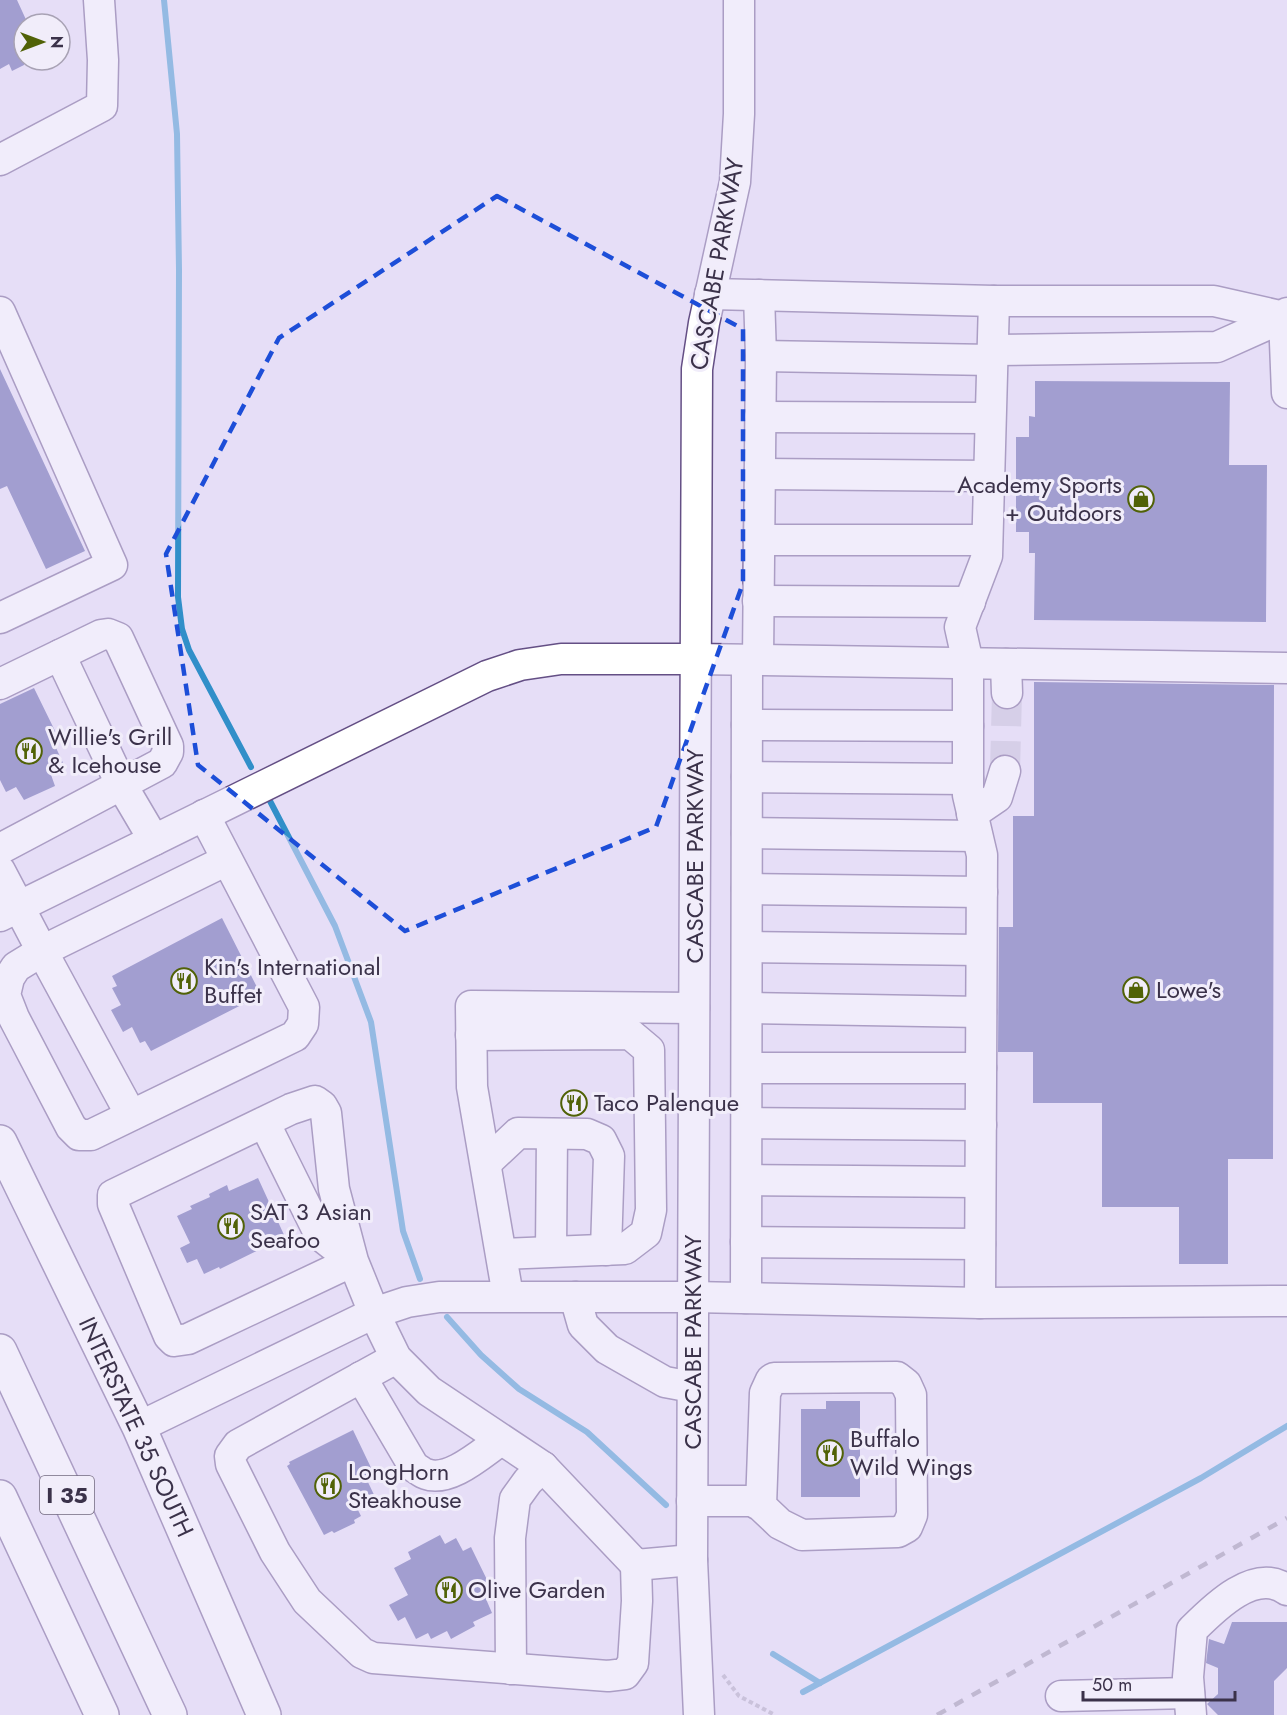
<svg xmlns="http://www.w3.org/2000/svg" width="1287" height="1715" viewBox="0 0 1287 1715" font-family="Jost,sans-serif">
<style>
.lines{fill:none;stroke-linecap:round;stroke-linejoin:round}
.stream{stroke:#318fc9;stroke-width:6}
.building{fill:#51519f}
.minor-tunnel{stroke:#c4bcd4;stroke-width:30;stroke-dasharray:30 15;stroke-linecap:butt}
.minor-casing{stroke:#644f85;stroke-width:33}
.major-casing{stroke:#644f85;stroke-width:36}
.highway-casing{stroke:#644f85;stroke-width:36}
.path{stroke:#a89fb8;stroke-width:4;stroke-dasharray:4.5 3;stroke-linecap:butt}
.minor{stroke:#fff;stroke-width:30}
.major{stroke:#fff;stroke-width:33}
.highway{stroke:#fff;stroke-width:33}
.rail{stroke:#938aa3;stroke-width:4.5;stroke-dasharray:10 10;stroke-linecap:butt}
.marked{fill:none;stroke:#1d4ed8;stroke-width:4.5;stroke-dasharray:12 8;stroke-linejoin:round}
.labels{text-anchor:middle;stroke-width:6;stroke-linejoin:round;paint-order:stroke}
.shield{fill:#f1edfa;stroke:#726a7f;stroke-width:1.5}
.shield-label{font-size:22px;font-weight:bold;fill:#3b324a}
.street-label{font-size:24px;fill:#3b324a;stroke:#f1edfa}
.poi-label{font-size:24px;fill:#3b324a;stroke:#f1edfa;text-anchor:start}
</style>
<rect width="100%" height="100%" fill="#e6def7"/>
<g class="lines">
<g class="stream">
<polyline points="164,0 177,134 179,270 178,597 182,629 189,650 251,767"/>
<polyline points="270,801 335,926 371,1022 403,1231 420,1279"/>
<polyline points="447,1317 481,1355 519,1389 587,1432 666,1505"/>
<polyline points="773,1654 820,1683"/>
<polyline points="803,1692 1201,1478 1287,1426"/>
</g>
</g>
<g class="building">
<polygon points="0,0 17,0 28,24 24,24 24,65 12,71 9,64 0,69"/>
<polygon points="0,369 85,551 46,569 7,486 0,489"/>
<polygon points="1035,381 1230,382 1229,465 1267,465 1266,622 1034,620 1035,553 1029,553 1029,532 1016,532 1016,437 1029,437 1029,416 1035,417"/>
<polygon points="1034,682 1274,685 1273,1159 1228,1159 1228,1264 1179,1264 1179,1207 1102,1207 1102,1103 1033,1103 1033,1052 998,1052 999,927 1013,927 1013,816 1034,816"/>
<polygon points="34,688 57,735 51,737 64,765 50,772 55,786 24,800 16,787 6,792 0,780 0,704"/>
<polygon points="222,918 261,995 151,1051 145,1041 140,1043 132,1027 123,1032 111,1010 121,1005 112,988 117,986 112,976"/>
<polygon points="258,1178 285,1237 220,1269 219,1267 204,1274 197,1259 187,1263 180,1248 190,1243 177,1216 192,1209 190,1206 210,1197 209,1194 227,1185 229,1191"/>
<polygon points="826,1401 860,1401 860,1497 801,1497 801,1409 826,1409"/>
<polygon points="353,1430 375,1476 367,1480 376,1499 357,1508 361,1516 354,1520 355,1523 334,1533 332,1531 324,1535 287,1466 290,1464 289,1462"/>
<polygon points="440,1535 445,1544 456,1538 463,1551 471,1547 493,1592 493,1595 486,1599 492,1613 473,1622 475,1626 451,1639 447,1631 431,1639 428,1633 416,1639 405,1617 398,1621 389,1605 408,1595 394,1568 411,1559 408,1552"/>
<polygon points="1232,1622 1287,1622 1287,1668 1274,1681 1274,1715 1218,1715 1207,1704 1218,1694 1218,1668 1206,1663 1209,1639 1224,1644"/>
</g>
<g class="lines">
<polyline class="minor-tunnel" points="1005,771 1007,693"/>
<g class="minor-casing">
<g id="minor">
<polyline points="0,160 102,106 103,60 99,0"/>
<polyline points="710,294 994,301 1214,301 1284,317 1287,313"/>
<polyline points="0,312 112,565 0,618"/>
<polyline points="992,350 1217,347 1284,317 1287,393"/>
<polyline points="761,356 992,360"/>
<polyline points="760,417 990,418"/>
<polyline points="759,474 989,476"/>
<polyline points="759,540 987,540"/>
<polyline points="758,601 970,602"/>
<polyline points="60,655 121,784 154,840"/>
<polyline points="758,660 761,356 759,295"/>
<polyline points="1006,664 1007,693"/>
<polyline points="0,684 101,635 108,634 118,638 168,746 168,752 162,763 0,849"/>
<polyline points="747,725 968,726"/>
<polyline points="747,777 968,779"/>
<polyline points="972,814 997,797 1005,771"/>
<polyline points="747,833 977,836"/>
<polyline points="0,871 42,951 16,967 9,978 5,995 14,1018 71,1127 79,1135 91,1135 295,1036 303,1024 304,1007 204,815"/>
<polyline points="747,889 982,892"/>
<polyline points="0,916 487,676 520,665 561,659 696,659 1287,668"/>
<polyline points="747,947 981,950"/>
<polyline points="747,1008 981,1012"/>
<polyline points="471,1035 630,1034 649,1050 651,1210 646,1233 625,1249 502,1254"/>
<polyline points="747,1068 981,1068"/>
<polyline points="131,1115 42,951 227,860"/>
<polyline points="264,1122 320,1235 353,1261 188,1339 174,1341 169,1336 113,1204 113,1195 291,1109 315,1101 322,1106 326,1113 334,1189 353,1261 374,1313 396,1358 429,1391 543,1467 636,1565 692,1560"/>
<polyline points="747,1123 981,1125"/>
<polyline points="486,1163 518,1133 587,1134 601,1140 609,1156 606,1250"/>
<polyline points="747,1180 980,1182"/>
<polyline points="746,1242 980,1244"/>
<polyline points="551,1251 552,1134"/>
<polyline points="508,1296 472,1087 471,1006 694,1008"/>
<polyline points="575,1297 583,1325 607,1349 665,1382 692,1387"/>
<polyline points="746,1298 747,660"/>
<polyline points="980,1303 982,855 968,795 968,663 960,627 987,556 994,301"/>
<polyline points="396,1358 238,1445 230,1456 231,1464 275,1552 307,1601 362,1653 373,1658 608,1676 625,1674 633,1663 637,1601 636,1565"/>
<path d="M 361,1377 L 414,1467 C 418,1469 422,1473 426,1474 C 450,1483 483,1452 501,1440"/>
<polyline points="139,1427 374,1313 407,1302 439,1297 693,1297 980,1303 1287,1301"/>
<polyline points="692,1501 752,1501 761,1506 780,1524 802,1535 898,1532 907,1527 912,1515 911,1395 906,1384 897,1377 774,1378 771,1380 765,1393 761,1506"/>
<polyline points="511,1669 510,1538 515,1499 528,1481 543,1467"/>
<polyline points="1061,1696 1189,1693"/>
<polyline points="699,1715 692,1560 697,369 704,323 735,182 739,114 739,0"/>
<path d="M 1191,1715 L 1188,1677 L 1192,1630 C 1213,1609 1255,1566 1287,1590"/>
</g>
</g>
<g class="major-casing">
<polyline id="major" points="0,1142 139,1427 264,1715"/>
</g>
<g class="highway-casing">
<g id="highway">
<polyline points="0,1351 170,1715"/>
<polyline points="0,1497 102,1715"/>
</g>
</g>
<polyline class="path" points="723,1675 739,1696 775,1715"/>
<use href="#minor" class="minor"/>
<use href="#major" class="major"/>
<use href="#highway" class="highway"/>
<polyline class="rail" points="937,1715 1287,1518"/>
</g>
<path d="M0 0H1287V1715H0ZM 497,196 L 743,329 L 743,583 L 656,827 L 405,931 L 198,765 L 166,554 L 279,338 Z" fill="#e6def7" fill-opacity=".55" fill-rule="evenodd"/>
<path class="marked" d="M 497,196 L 743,329 L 743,583 L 656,827 L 405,931 L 198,765 L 166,554 L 279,338 Z"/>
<defs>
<g id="shop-ring" transform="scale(1.35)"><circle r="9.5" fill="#f1edfa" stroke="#516207" stroke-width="1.5"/><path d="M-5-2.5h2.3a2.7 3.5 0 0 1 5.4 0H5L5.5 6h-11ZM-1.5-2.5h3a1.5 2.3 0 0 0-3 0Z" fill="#516207"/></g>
<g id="restaurant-ring" transform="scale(1.35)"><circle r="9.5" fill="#f1edfa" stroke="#516207" stroke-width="1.5"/><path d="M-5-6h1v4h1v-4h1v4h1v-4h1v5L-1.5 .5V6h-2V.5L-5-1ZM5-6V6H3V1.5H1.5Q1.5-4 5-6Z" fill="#516207"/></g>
</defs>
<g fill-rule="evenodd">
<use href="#shop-ring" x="1141" y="499"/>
<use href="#restaurant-ring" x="29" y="751"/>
<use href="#restaurant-ring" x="184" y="981"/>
<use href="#shop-ring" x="1136" y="990"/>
<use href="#restaurant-ring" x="574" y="1103"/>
<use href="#restaurant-ring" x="231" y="1226"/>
<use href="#restaurant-ring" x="830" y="1453"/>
<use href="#restaurant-ring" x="328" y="1486"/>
<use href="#restaurant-ring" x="449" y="1590"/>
</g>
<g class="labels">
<rect class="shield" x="40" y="1476" width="54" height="38" rx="4.5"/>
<g class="shield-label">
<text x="67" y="1503">I 35</text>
</g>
<g class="street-label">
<text transform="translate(717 264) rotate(-80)" y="8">CASCABE PARKWAY</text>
<text transform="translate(695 856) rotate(-90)" y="8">CASCABE PARKWAY</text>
<text transform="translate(693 1342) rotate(-90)" y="8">CASCABE PARKWAY</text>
<text transform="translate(136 1427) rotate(65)" y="8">INTERSTATE 35 SOUTH</text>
</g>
<g class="poi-label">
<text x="1122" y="493" text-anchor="end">Academy Sports<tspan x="1122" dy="28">+ Outdoors</tspan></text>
<text x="48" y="745">Willie's Grill<tspan x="48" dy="28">&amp; Icehouse</tspan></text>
<text x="204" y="975">Kin's International<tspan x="204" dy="28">Buffet</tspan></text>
<text x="1156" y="998">Lowe's</text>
<text x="594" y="1111">Taco Palenque</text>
<text x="250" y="1220">SAT 3 Asian<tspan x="250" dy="28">Seafoo</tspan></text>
<text x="850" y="1447">Buffalo<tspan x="850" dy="28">Wild Wings</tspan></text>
<text x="348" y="1480">LongHorn<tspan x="348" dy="28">Steakhouse</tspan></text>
<text x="468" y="1598">Olive Garden</text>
</g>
</g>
<g transform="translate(42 42) rotate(90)"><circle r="28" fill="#f1edfa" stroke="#a8a2b4" stroke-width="1.5"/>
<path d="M0-4.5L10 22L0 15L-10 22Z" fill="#516207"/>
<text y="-9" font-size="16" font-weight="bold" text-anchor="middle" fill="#3b324a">N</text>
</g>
<path d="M1083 1691v9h152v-9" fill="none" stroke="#3b324a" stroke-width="3"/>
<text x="1092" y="1691" font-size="18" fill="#3b324a" stroke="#f1edfa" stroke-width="4.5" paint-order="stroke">50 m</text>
</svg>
